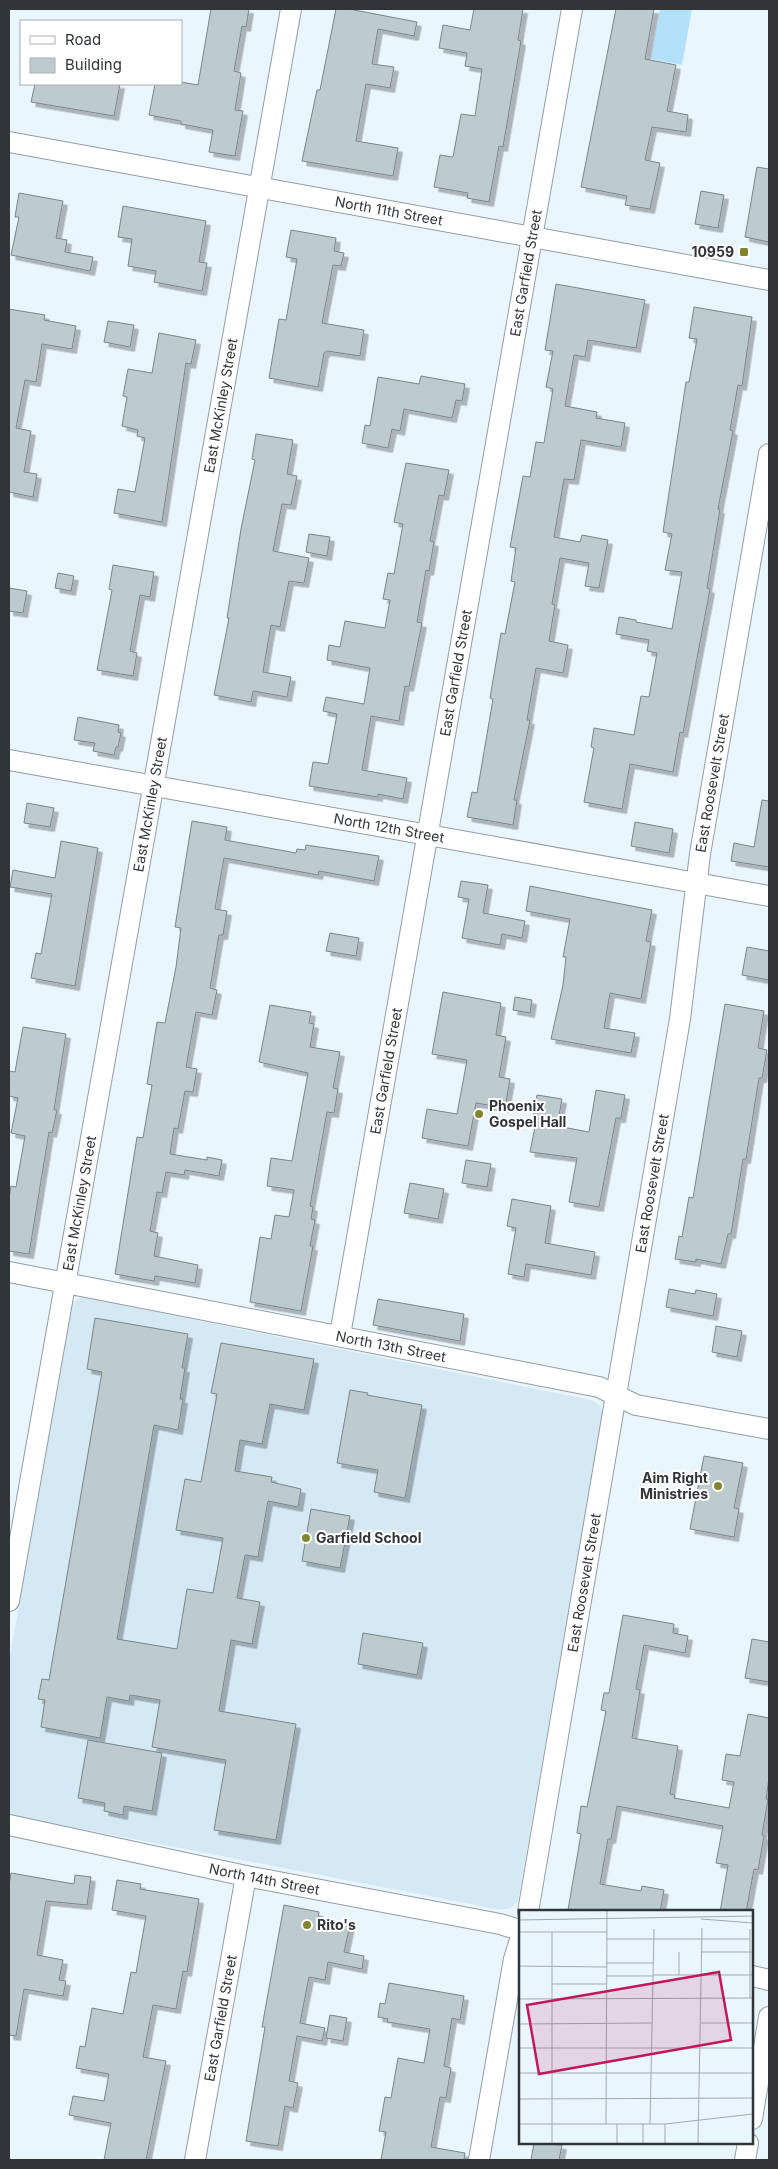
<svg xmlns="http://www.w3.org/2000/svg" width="778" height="2169" viewBox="0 0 778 2169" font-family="Inter,sans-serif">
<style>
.built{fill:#d5e9f4}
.green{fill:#b3e1fa}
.building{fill:#bdcbce;stroke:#788689;filter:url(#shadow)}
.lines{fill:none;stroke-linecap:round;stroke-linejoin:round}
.minor-casing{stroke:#929da4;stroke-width:22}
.minor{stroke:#fff;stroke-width:20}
.poi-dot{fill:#82852f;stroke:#fff;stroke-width:2}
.labels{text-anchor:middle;stroke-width:4;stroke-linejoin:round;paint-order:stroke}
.street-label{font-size:14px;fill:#303538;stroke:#fff}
.poi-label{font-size:14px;font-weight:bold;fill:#303538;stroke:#fff;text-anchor:start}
.inset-road{fill:none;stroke:#a0a9af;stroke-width:1}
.view{fill:#c2185b;fill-opacity:0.15;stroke:#c2185b;stroke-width:2.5}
.inset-edge{fill:none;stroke:#303538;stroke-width:2.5}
</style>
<defs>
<filter id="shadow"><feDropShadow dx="4.5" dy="4.5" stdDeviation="0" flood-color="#0004"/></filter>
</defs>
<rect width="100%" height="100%" fill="#eaf6fe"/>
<polygon class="built" points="82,1297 591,1400 601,1406 602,1415 518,1901 511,1908 501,1910 9,1815 9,1662 72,1306 76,1300"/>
<polygon class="green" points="660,9 692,9 682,65 651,59"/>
<g class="building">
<polygon points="211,9 249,9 246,27 242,26 234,71 241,73 235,110 243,111 235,156 209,152 213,130 181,124 181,121 149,115 155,84 181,84 181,82 198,85"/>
<polygon points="336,9 349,9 417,22 414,36 378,29 372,64 394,67 390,88 366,84 356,141 398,148 393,176 302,161 317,90 320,90"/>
<polygon points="474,9 523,9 518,40 521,41 503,147 499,146 489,202 467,198 468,193 434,187 440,155 453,157 461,114 475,116 482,69 465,66 467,53 439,48 443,25 470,30"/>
<polygon points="616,9 654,9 645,59 676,65 667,111 688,115 686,132 652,127 645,160 660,163 650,209 625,205 627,196 581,187"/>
<polygon points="35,84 120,84 114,116 31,102"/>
<polygon points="757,167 769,169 769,242 745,237"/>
<polygon points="701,191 724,195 718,228 695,224"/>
<polygon points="19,193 63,201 56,238 67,240 65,252 93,257 90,271 11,255 19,217 15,217"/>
<polygon points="123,206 206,221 199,262 207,263 202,291 154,282 156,271 128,266 132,239 118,237"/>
<polygon points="291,230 336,238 334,251 344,253 341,266 333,265 322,323 364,330 360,356 327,351 324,353 318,387 269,378 279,319 286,320 297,259 286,257"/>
<polygon points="556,284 645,300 636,348 588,340 585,357 574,355 565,406 597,412 596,418 625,423 621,447 581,440 574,480 564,479 554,537 580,542 582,535 608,540 599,588 585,586 589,563 560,558 552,604 555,605 549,641 568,645 563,673 536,668 527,720 530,720 514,800 517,800 513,825 467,817 472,792 477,793 493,699 490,698 501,633 505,634 515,582 511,581 516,548 510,547 523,476 530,477 536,442 544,443 553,389 546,387 553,351 545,350"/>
<polygon points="694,307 752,317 742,386 738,385 730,430 733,431 718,509 720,509 707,588 710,589 683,733 680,732 673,772 630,764 622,809 584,802 594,748 591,747 594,728 634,735 641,696 649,697 657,653 647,651 649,640 616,634 619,617 636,620 636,622 672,629 682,572 665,570 672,534 663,532 686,382 689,382 697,339 689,338"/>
<polygon points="9,309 45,315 44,320 76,326 72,349 42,344 36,382 25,380 16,428 31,431 24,472 37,474 33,497 9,492"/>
<polygon points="108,321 134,325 130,347 104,342"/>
<polygon points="159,333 196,340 191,364 186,363 162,522 114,513 118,489 135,492 145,438 137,436 138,430 122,426 127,397 123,396 128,369 152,373"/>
<polygon points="421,376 465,384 462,401 456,400 452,418 404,409 400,431 392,429 388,448 362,443 365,425 370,426 378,377 419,384"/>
<polygon points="256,434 293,440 287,474 297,476 291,505 282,504 273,551 309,558 304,583 289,581 280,627 271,625 263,672 291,677 287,697 253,691 251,702 214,695 229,618 227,618 241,529 255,460 252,459"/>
<polygon points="406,463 449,470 444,496 439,495 430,541 434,542 429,571 426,570 417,622 422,623 409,687 405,686 399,721 371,716 362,770 407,778 403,799 378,794 378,797 309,786 313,762 328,764 337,714 323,711 326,697 364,704 370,668 327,660 329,645 340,647 345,621 385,628 390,600 383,599 388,573 394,574 403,524 394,522"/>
<polygon points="309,534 330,537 327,556 306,552"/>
<polygon points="113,565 154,572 150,597 140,595 130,651 137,653 133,676 97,670 112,590 109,589"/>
<polygon points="58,573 74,576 71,591 55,588"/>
<polygon points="9,588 27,591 23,613 9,611"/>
<polygon points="78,717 119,725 118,732 121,733 118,747 116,747 114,755 93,751 95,743 74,740"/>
<polygon points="762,800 769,801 769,867 731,861 734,843 754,847"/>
<polygon points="27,803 54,808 50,827 24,823"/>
<polygon points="192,821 227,827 225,840 296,853 297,849 305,850 306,845 379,856 374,881 319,871 318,875 224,858 215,909 227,911 223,935 219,935 210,988 217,990 212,1015 196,1012 186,1067 197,1069 193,1092 185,1091 178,1129 174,1128 170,1154 207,1160 207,1157 222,1160 219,1176 185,1170 184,1175 166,1172 162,1193 157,1192 150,1231 158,1233 154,1256 198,1265 195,1283 155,1276 154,1281 115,1274 137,1137 143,1138 152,1085 147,1084 157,1022 165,1023 176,967 181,928 175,927"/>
<polygon points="635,822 673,829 669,853 631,846"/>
<polygon points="61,841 98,848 75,986 31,978 36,953 41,954 52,894 10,887 13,870 55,878"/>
<polygon points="461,881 488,885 483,913 525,921 522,938 502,934 500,945 462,938 469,899 458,897"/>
<polygon points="530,886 652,910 646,941 651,942 641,999 610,993 604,1028 635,1033 631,1053 551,1039 563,985 566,957 563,957 570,919 526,911"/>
<polygon points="330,933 359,938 356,956 326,951"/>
<polygon points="747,947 769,951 769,980 742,975"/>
<polygon points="443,992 501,1003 496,1035 506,1037 499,1077 510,1079 505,1108 476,1103 468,1146 422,1138 427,1109 457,1114 467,1060 432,1054"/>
<polygon points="515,997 532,1000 530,1013 513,1010"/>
<polygon points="725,1004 764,1011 758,1048 767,1050 762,1078 759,1078 746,1159 743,1159 731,1234 728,1234 721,1264 696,1259 696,1262 675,1259 679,1236 682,1237 689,1197 693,1198"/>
<polygon points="270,1005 311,1012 309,1023 314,1024 310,1047 340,1052 333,1088 338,1089 334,1113 327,1112 310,1206 313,1207 311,1219 315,1220 310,1246 313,1246 301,1311 250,1302 260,1237 271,1239 275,1215 289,1217 294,1190 267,1186 271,1158 292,1161 308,1073 259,1062"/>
<polygon points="23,1027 66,1034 54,1110 57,1110 52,1133 49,1132 29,1254 9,1251 9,1198 11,1186 16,1187 25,1136 11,1133 18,1098 9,1096 9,1071 15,1072"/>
<polygon points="596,1090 625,1095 621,1118 616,1118 599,1207 569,1202 577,1158 530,1152 537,1117 533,1116 537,1095 562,1099 557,1126 589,1132"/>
<polygon points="466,1160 491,1164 487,1187 462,1183"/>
<polygon points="410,1183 444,1189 438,1219 404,1213"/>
<polygon points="512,1199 551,1206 545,1243 595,1252 591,1275 526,1264 524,1277 508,1274 516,1228 507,1226"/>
<polygon points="669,1289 695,1294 696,1290 717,1294 713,1316 666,1307"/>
<polygon points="378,1299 464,1314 460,1341 373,1325"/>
<polygon points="95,1318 188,1334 182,1368 185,1368 180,1399 183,1399 178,1430 154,1425 117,1639 177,1649 187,1589 213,1593 223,1538 176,1530 185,1479 201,1482 217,1394 211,1393 221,1343 314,1359 304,1410 270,1404 262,1444 240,1440 235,1471 272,1477 271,1482 301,1489 298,1507 268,1501 258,1557 245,1555 237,1598 260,1602 252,1644 231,1640 219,1711 296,1724 276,1840 214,1830 226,1760 152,1747 160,1700 130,1695 129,1701 107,1697 100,1738 41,1727 45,1700 38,1699 42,1679 49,1680 102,1372 87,1369"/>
<polygon points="716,1326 742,1331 737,1357 712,1352"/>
<polygon points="350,1390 368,1393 367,1395 422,1405 405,1498 374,1492 378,1470 337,1463"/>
<polygon points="704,1456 743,1463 734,1508 739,1509 734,1537 690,1529"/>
<polygon points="311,1509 350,1516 340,1568 302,1561"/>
<polygon points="623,1615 674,1624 673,1633 688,1636 685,1653 644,1645 636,1689 640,1690 632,1738 678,1746 670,1794 675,1795 674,1798 729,1808 734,1782 722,1780 726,1754 740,1756 748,1714 769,1718 769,1778 766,1799 768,1799 762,1835 764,1836 758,1870 754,1869 746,1912 720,1912 728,1865 716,1863 723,1826 617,1806 611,1839 608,1839 600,1884 641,1891 642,1886 664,1890 660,1912 568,1910 581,1834 577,1833 581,1806 587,1807 606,1711 601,1710 604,1693 609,1693"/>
<polygon points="363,1633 423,1643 417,1675 358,1664"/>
<polygon points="752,1639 769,1642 769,1682 745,1678"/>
<polygon points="88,1740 162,1753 152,1811 124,1806 123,1815 104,1811 105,1803 78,1798"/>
<polygon points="11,1873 74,1884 75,1875 91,1877 87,1905 46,1901 37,1955 63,1960 59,1980 66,1981 63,1996 24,1989 16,2036 9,2035 9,1885"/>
<polygon points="117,1880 141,1884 140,1889 199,1899 187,1972 183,1971 176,2009 153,2005 143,2057 166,2061 146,2160 104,2160 111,2123 69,2115 73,2096 104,2101 109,2074 76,2068 80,2046 85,2047 92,2008 123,2014 131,1972 136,1973 146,1916 112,1910"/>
<polygon points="284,1905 319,1912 318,1919 350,1925 344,1952 364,1956 362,1969 328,1962 325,1980 309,1977 300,2023 325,2028 322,2041 297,2036 289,2081 298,2083 293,2108 285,2106 278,2146 246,2141 265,2027 262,2027"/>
<polygon points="389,1983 464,1996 460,2020 452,2018 444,2066 451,2068 446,2098 440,2097 431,2147 465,2153 464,2160 381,2160 386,2132 379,2131 385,2097 391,2098 398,2058 424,2063 430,2029 387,2022 388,2019 378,2017 380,2003 385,2004"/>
<polygon points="330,2015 347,2018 343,2041 326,2038"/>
<polygon points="534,2143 562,2145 559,2160 531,2160"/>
</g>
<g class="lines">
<g class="minor-casing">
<g id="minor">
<path id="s1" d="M 9,142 L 769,280"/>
<path id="s2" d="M 9,760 L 769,896"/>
<path id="s3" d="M 9,1272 L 599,1387 L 636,1405 L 769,1429"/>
<path id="s4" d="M 340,1335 L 572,9"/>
<path id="s5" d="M 9,1601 L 291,9"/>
<path id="s6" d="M 9,1825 L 246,1876 L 500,1924 L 520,1930"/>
<path id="s7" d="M 528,1912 L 680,1019 L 700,854 L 769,454"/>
<polyline points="752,1976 769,1980"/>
<polyline points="752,2119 769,2017"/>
<path id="s8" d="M 195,2160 L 246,1876"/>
<polyline points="479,2160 514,1959 520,1940"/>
<polyline points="745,2160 748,2143"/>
</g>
</g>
<use href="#minor" class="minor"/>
</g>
<g class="poi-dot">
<rect x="739" y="247" width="10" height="10" rx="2.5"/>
<circle cx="479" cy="1114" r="5"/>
<circle cx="718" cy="1486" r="5"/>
<circle cx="306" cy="1538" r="5"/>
<circle cx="307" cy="1925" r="5"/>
</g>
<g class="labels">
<g class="street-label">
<text dy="5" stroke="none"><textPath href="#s1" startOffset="386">North 11th Street</textPath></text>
<text dy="5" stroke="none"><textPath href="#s4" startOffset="1078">East Garfield Street</textPath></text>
<text dy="5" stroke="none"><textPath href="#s5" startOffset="1214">East McKinley Street</textPath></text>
<text dy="5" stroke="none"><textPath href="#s4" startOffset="672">East Garfield Street</textPath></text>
<text dy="5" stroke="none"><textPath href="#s7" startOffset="1144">East Roosevelt Street</textPath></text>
<text dy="5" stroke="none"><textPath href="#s5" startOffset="809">East McKinley Street</textPath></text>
<text dy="5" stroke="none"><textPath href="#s2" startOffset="386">North 12th Street</textPath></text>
<text dy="5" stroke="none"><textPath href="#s4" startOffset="268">East Garfield Street</textPath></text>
<text dy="5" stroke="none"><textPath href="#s7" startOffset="739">East Roosevelt Street</textPath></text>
<text dy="5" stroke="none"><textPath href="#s5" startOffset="404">East McKinley Street</textPath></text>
<text dy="5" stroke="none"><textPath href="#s3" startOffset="389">North 13th Street</textPath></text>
<text dy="5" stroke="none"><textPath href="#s7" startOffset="334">East Roosevelt Street</textPath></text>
<text dy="5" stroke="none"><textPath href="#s6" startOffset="261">North 14th Street</textPath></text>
<text dy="5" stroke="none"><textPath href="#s8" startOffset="144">East Garfield Street</textPath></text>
</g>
<g class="poi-label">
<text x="734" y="257" text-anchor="end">10959</text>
<text x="489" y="1111">Phoenix<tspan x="489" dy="16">Gospel Hall</tspan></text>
<text x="708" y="1483" text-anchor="end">Aim Right<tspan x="708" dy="16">Ministries</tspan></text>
<text x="316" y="1543">Garfield School</text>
<text x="317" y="1930">Rito's</text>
</g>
</g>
<g transform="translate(519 1910)">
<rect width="234" height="234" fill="#eaf6fe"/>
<path class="inset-road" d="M 182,9 L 234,13M 0,10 L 234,6M 231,19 L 231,88M 0,22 L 88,22M 88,29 L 231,29M 183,42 L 234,42M 87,53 L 135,53M 0,56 L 87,57M 134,65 L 234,65M 160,65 L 160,42M 87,66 L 134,66M 33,74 L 87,74M 0,89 L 234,88M 182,113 L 234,113M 0,114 L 133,113M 0,138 L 234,138M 0,163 L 234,163M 0,189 L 234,188M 0,214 L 146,214 L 234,204M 87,214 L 88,0M 98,214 L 98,233M 124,214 L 124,233M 131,214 L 135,19M 146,214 L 146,233M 33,233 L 33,22M 179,233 L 183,18"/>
<path class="view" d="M 200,62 L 212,130 L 20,164 L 8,95 Z"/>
<rect width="234" height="234" class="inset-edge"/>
</g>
<rect width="778" height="2169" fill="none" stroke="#303538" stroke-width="20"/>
<rect x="20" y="20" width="162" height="65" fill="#ffffff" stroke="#acaeaf"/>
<rect x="30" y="36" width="25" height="8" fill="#ffffff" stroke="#acaeaf"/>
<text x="65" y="45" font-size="15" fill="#303538">Road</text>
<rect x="30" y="58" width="25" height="15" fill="#bdcbce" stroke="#acaeaf"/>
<text x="65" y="70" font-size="15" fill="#303538">Building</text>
</svg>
